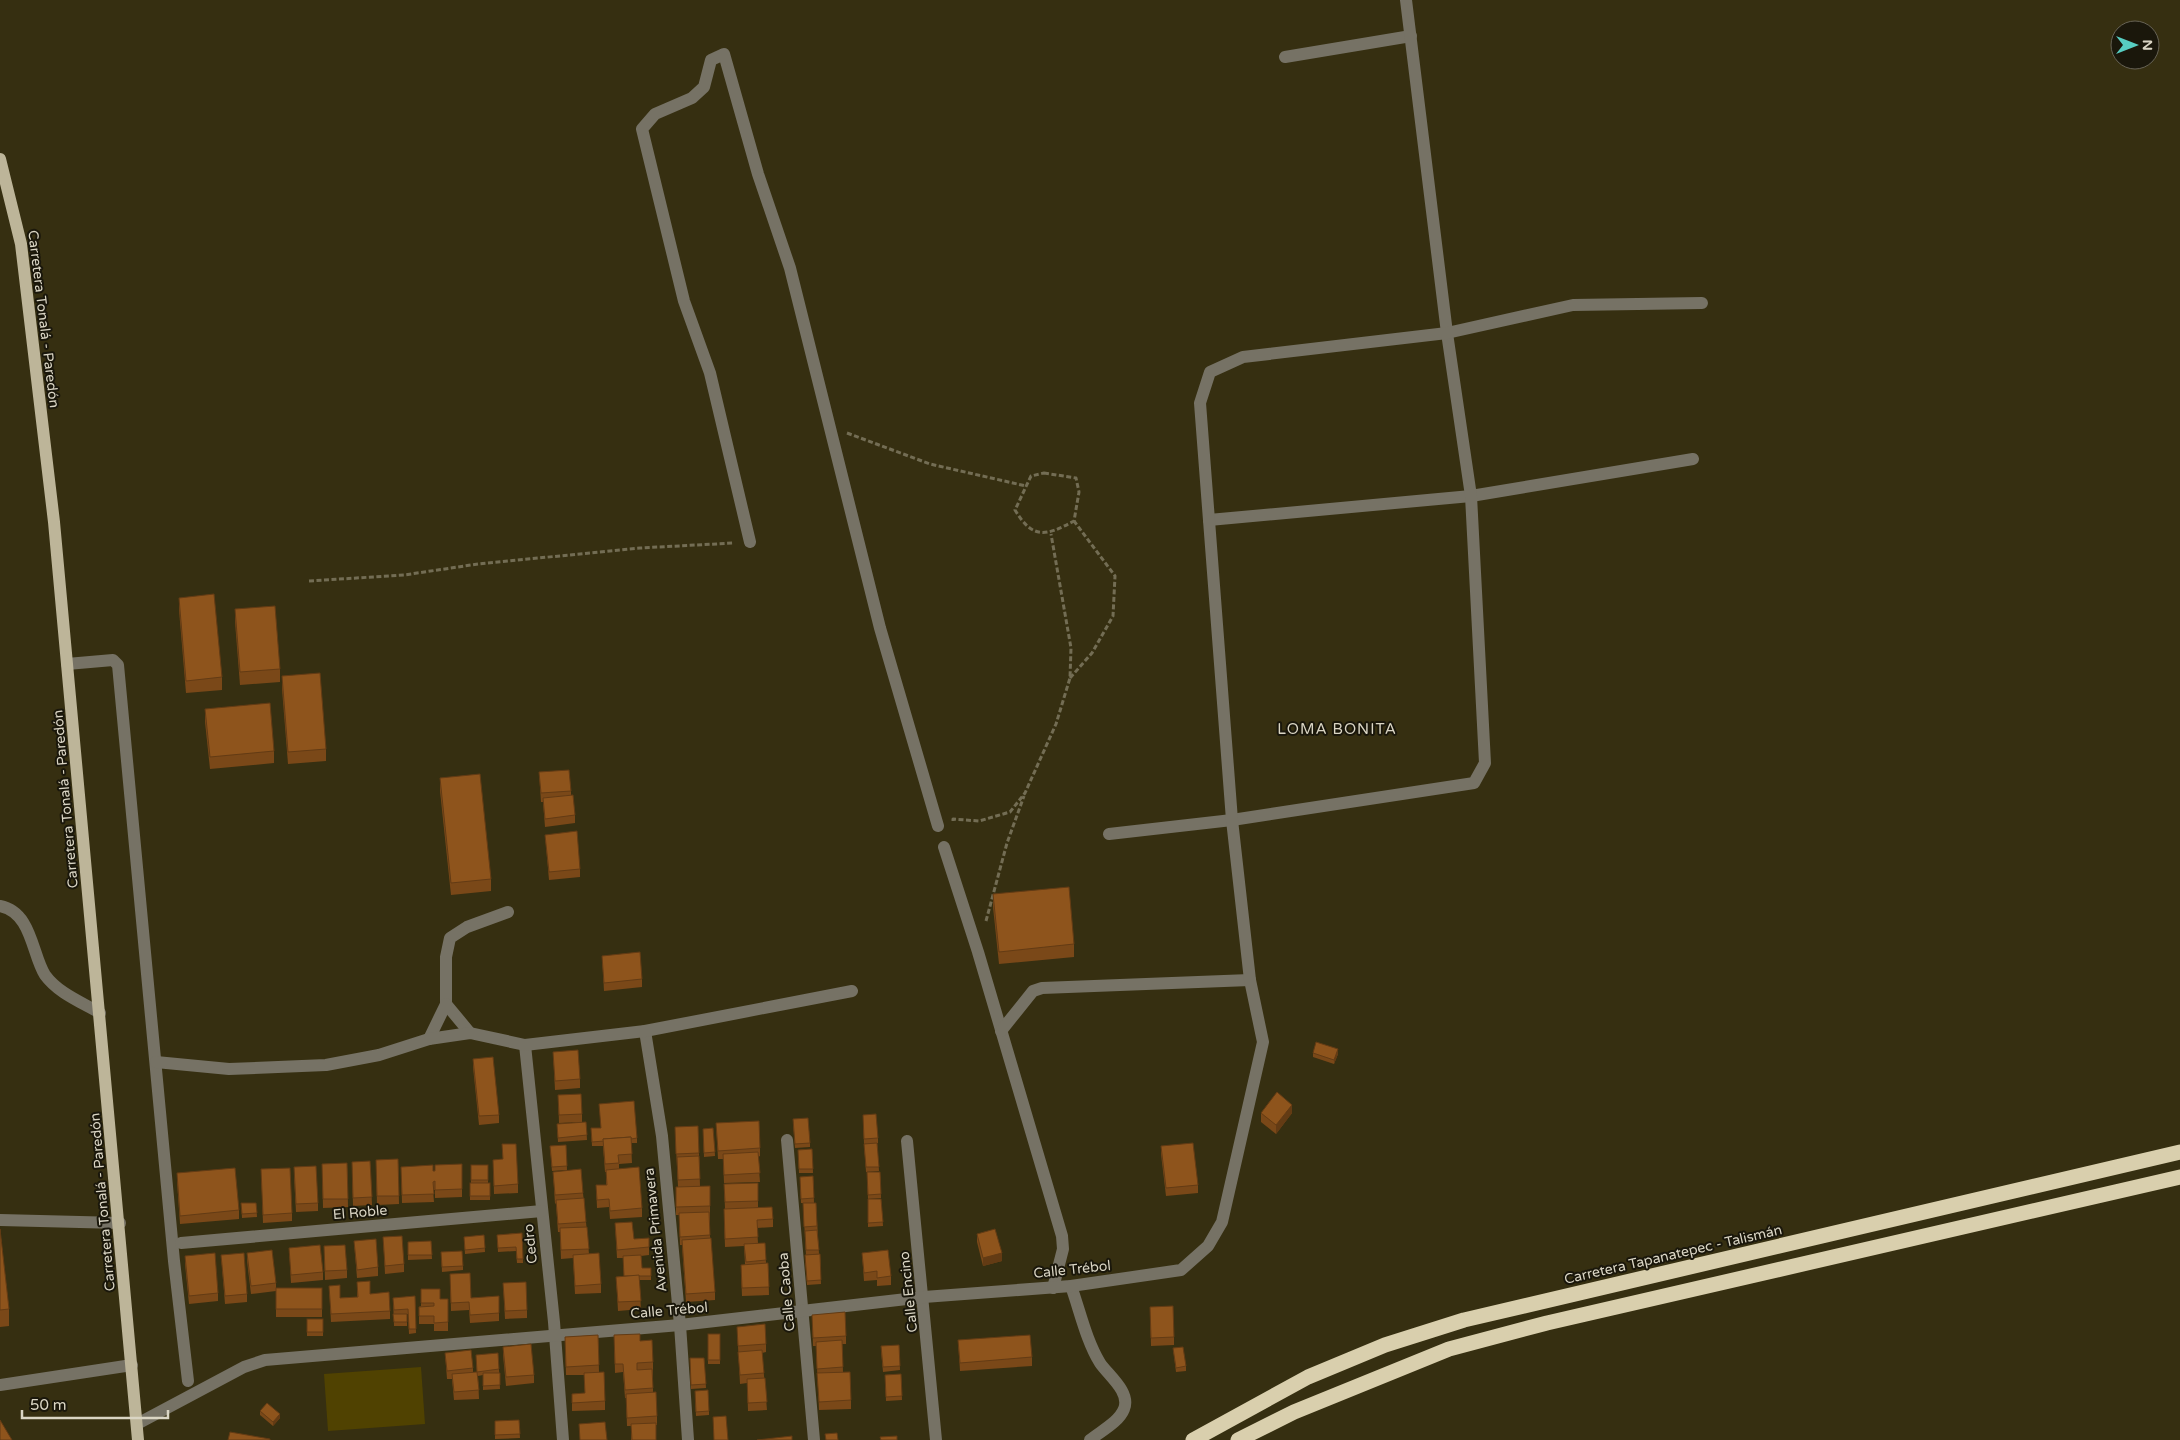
<svg xmlns="http://www.w3.org/2000/svg" width="2180" height="1440" viewBox="0 0 2180 1440" font-family="'Varela Round',sans-serif">
<style>
.green{fill:#504201}
.lines{fill:none;stroke-linecap:round;stroke-linejoin:round}
.path{stroke:#736d54;stroke-width:3;stroke-dasharray:5 2.5;stroke-linecap:butt}
.minor{stroke:#767265;stroke-width:12}
.major{stroke:#bdb599;stroke-width:12}
.highway{stroke:#d9cfad;stroke-width:15}
.wall{fill:#7a4818}
.shaded-wall{fill:#633b14}
.building{fill:#8e541c;stroke:#633b14}
.labels{text-anchor:middle;stroke-width:4;stroke-linejoin:round;paint-order:stroke}
.street-label{font-size:14px;fill:#dad5c4;stroke:#1a170b}
.neighbourhood-label{font-size:15px;letter-spacing:1px;fill:#dad5c4;stroke:#1a170b}
</style>
<rect width="100%" height="100%" fill="#362f11"/>
<polygon class="green" points="421,1367 425,1424 328,1431 324,1374"/>
<g class="lines">
<g class="path">
<polyline points="847,433 930,464 1026,486"/>
<path d="M 1044,473 L 1076,478 L 1079,492 L 1074,521 C 1046,536 1033,540 1015,510 L 1031,476 Z"/>
<polyline points="309,581 404,575 478,564 640,548 734,543"/>
<polyline points="1070,678 1092,653 1113,616 1115,576 1074,521"/>
<polyline points="953,821 953,819 979,821 1010,812 1025,793 1056,724 1070,678 1071,648 1051,534"/>
<polyline points="986,921 1007,843 1024,796"/>
</g>
<g class="minor">
<polyline points="1285,57 1411,36"/>
<polyline points="1209,520 1471,496 1693,459"/>
<polyline points="750,542 710,373 684,301 642,129 655,114 692,98 704,87 711,60 724,54 758,174 790,268 880,628 938,826"/>
<polyline points="67,664 113,660 118,665 174,1261 188,1381"/>
<polyline points="1109,834 1232,820 1474,783 1485,763 1471,496 1447,333 1406,0"/>
<polyline points="944,847 978,952 1062,1236 1063,1249 1053,1288"/>
<path d="M 0,906 C 32,912 32,955 45,975 C 58,993 81,1002 100,1013"/>
<polyline points="645,1031 662,1136 680,1325 688,1440"/>
<polyline points="1001,1031 1033,991 1042,988 1250,980"/>
<polyline points="470,1033 446,1004 446,957 450,938 467,927 508,912"/>
<polyline points="429,1039 446,1004"/>
<polyline points="525,1045 554,1322 563,1440"/>
<polyline points="156,1062 229,1069 326,1065 379,1055 429,1039 470,1033 525,1045 645,1031 852,991"/>
<polyline points="787,1140 814,1440"/>
<polyline points="907,1141 936,1440"/>
<polyline points="0,1220 120,1223"/>
<polyline points="181,1243 542,1211"/>
<path d="M 1071,1286 C 1080,1311 1086,1340 1100,1363 C 1108,1375 1131,1392 1124,1409 C 1119,1422 1101,1431 1090,1440"/>
<polyline points="0,1385 132,1365"/>
<polyline points="137,1424 244,1367 265,1360 680,1325 924,1297 1071,1286 1181,1270 1208,1246 1222,1222 1263,1042 1250,980 1232,820 1200,403 1210,372 1243,357 1447,333 1573,305 1702,303"/>
</g>
<polyline class="major" points="0,159 21,244 54,522 138,1440"/>
<g class="highway">
<polyline points="1193,1440 1308,1377 1385,1345 1464,1320 2180,1152"/>
<polyline points="1238,1440 1294,1412 1449,1349 1547,1323 2180,1177"/>
</g>
</g>
<g class="wall">
<polygon points="179,598 222,677 222,690 186,693 179,610"/>
<polygon points="235,609 280,669 280,682 240,685 235,622"/>
<polygon points="282,676 326,749 326,761 288,764 282,689"/>
<polygon points="205,709 274,751 274,763 210,769 205,722"/>
<polygon points="539,772 571,791 571,795 575,815 575,823 545,827 543,802 541,802"/>
<polygon points="440,778 491,879 491,891 451,895 440,791"/>
<polygon points="545,835 580,869 580,877 549,880"/>
<polygon points="993,894 1074,944 1074,957 999,964 993,907"/>
<polygon points="602,956 642,979 642,987 604,991"/>
<polygon points="553,1052 580,1079 580,1088 555,1090"/>
<polygon points="1313,1053 1338,1054 1334,1064 1313,1057"/>
<polygon points="473,1059 499,1115 499,1123 479,1125 473,1067"/>
<polygon points="558,1095 582,1114 582,1122 559,1123"/>
<polygon points="1261,1113 1292,1113 1276,1134 1261,1122"/>
<polygon points="863,1115 878,1138 878,1143 864,1144"/>
<polygon points="586,1122 587,1140 558,1142 557,1124"/>
<polygon points="716,1123 760,1148 760,1156 758,1157 760,1182 724,1183 723,1159 718,1159"/>
<polygon points="793,1123 810,1143 810,1147 795,1148"/>
<polygon points="675,1127 699,1153 700,1186 710,1186 710,1238 715,1292 715,1300 686,1302 682,1245 680,1245 679,1215 676,1215 676,1187 678,1187"/>
<polygon points="591,1128 637,1138 637,1143 631,1143 632,1163 619,1164 619,1169 642,1208 642,1217 610,1219 609,1207 597,1208 596,1185 606,1185 606,1172 605,1172 603,1146 592,1146"/>
<polygon points="713,1128 715,1156 704,1157 703,1129"/>
<polygon points="877,1143 879,1171 866,1172 864,1144"/>
<polygon points="502,1144 518,1184 518,1193 494,1194 493,1160 503,1159"/>
<polygon points="566,1145 567,1170 552,1171 550,1146"/>
<polygon points="1161,1146 1198,1185 1198,1193 1166,1196 1161,1154"/>
<polygon points="812,1149 813,1173 799,1173 798,1150"/>
<polygon points="398,1159 399,1204 377,1205 376,1160"/>
<polygon points="370,1161 372,1205 353,1206 352,1170"/>
<polygon points="347,1163 348,1207 323,1208 322,1164"/>
<polygon points="462,1164 462,1197 435,1198 435,1190 433,1190 434,1202 402,1203 401,1167 433,1171"/>
<polygon points="471,1165 488,1165 488,1183 490,1183 490,1200 470,1200 470,1183 471,1183"/>
<polygon points="261,1169 292,1213 292,1221 263,1223"/>
<polygon points="553,1172 583,1193 586,1222 589,1254 601,1284 601,1293 575,1294 573,1258 561,1259 560,1232 558,1232 556,1203 555,1204"/>
<polygon points="867,1172 880,1172 881,1198 868,1199"/>
<polygon points="177,1173 239,1210 239,1219 180,1224 177,1181"/>
<polygon points="294,1175 318,1203 318,1211 296,1212"/>
<polygon points="813,1176 814,1203 801,1203 800,1177"/>
<polygon points="758,1183 758,1208 773,1219 773,1227 757,1228 758,1243 765,1243 766,1263 768,1263 769,1295 742,1296 741,1273 745,1264 744,1246 725,1247 724,1218 724,1209 725,1209 724,1184"/>
<polygon points="868,1199 881,1199 883,1226 868,1227"/>
<polygon points="241,1203 256,1203 257,1217 242,1218"/>
<polygon points="803,1203 816,1203 819,1254 806,1255"/>
<polygon points="615,1223 634,1239 649,1247 649,1255 641,1256 642,1268 651,1268 651,1280 639,1280 641,1309 618,1311 616,1277 624,1276 623,1258 617,1258"/>
<polygon points="0,1229 9,1309 9,1326 0,1327"/>
<polygon points="522,1233 523,1263 517,1263 516,1251 498,1252 497,1235"/>
<polygon points="977,1234 1002,1261 983,1266 977,1242"/>
<polygon points="484,1235 485,1252 465,1254 464,1237"/>
<polygon points="383,1237 404,1264 404,1272 385,1274"/>
<polygon points="354,1241 378,1267 378,1276 357,1278"/>
<polygon points="431,1241 432,1259 408,1260 408,1242"/>
<polygon points="324,1246 347,1270 347,1278 325,1280"/>
<polygon points="289,1248 323,1272 323,1280 291,1283"/>
<polygon points="441,1252 463,1266 463,1270 442,1272"/>
<polygon points="247,1253 276,1283 276,1291 251,1294 247,1261"/>
<polygon points="862,1253 891,1276 891,1285 877,1286 877,1280 864,1281"/>
<polygon points="820,1254 821,1284 807,1285 805,1259"/>
<polygon points="221,1255 247,1294 247,1302 225,1304"/>
<polygon points="185,1256 218,1293 218,1301 189,1304 185,1264"/>
<polygon points="450,1274 471,1298 499,1296 499,1321 470,1323 469,1310 451,1311"/>
<polygon points="357,1282 390,1311 390,1319 331,1322 329,1286 340,1298 357,1297"/>
<polygon points="503,1283 527,1310 527,1318 505,1319"/>
<rect x="276" y="1288" width="46" height="29"/>
<polygon points="421,1289 440,1299 448,1299 448,1331 434,1331 434,1324 419,1324 419,1307 421,1306"/>
<polygon points="415,1296 416,1333 409,1334 408,1314 399,1314 407,1314 407,1326 394,1326 393,1298"/>
<polygon points="1150,1307 1174,1337 1174,1345 1151,1346"/>
<polygon points="812,1315 846,1336 846,1344 842,1344 843,1372 851,1400 851,1409 819,1410 816,1346 813,1346"/>
<rect x="307" y="1319" width="16" height="17"/>
<polygon points="737,1327 766,1344 766,1352 762,1353 767,1410 748,1411 747,1383 740,1384"/>
<rect x="708" y="1334" width="12" height="30"/>
<polygon points="598,1335 599,1372 605,1401 605,1410 572,1411 572,1394 585,1393 584,1375 566,1375 565,1337"/>
<polygon points="614,1335 640,1341 653,1362 653,1393 657,1416 657,1425 656,1425 656,1440 631,1440 631,1426 627,1426 626,1398 625,1398 623,1372 615,1373"/>
<polygon points="958,1340 1032,1357 1032,1366 960,1371"/>
<polygon points="899,1345 900,1370 883,1372 881,1350"/>
<polygon points="503,1347 534,1375 534,1383 506,1386 503,1355"/>
<polygon points="1173,1348 1186,1366 1186,1371 1176,1372"/>
<polygon points="445,1353 473,1368 473,1372 477,1372 476,1355 499,1369 500,1389 483,1390 483,1375 478,1376 479,1399 454,1400 452,1379 447,1379"/>
<polygon points="690,1358 704,1358 706,1388 691,1389"/>
<polygon points="901,1374 902,1400 886,1401 885,1375"/>
<polygon points="695,1395 709,1411 709,1415 696,1416"/>
<polygon points="260,1411 280,1418 273,1426 260,1415"/>
<polygon points="519,1420 520,1438 495,1439 495,1421"/>
</g>
<g class="shaded-wall">
<polygon points="1338,1049 1338,1054 1334,1064 1334,1060"/>
<polygon points="1292,1105 1292,1113 1276,1134 1276,1125"/>
<polygon points="1002,1253 1002,1261 983,1266 983,1258"/>
<polygon points="280,1414 280,1418 273,1426 273,1422"/>
</g>
<g class="building">
<polygon points="214,594 222,677 186,681 179,598"/>
<polygon points="275,606 280,669 240,672 235,609"/>
<polygon points="320,673 326,749 288,752 282,676"/>
<polygon points="270,703 274,751 210,757 205,709"/>
<polygon points="569,770 571,791 541,793 539,772"/>
<polygon points="480,774 491,879 451,883 440,778"/>
<polygon points="573,795 575,815 545,819 543,798"/>
<polygon points="577,831 580,869 549,872 545,835"/>
<polygon points="1069,887 1074,944 999,952 993,894"/>
<polygon points="640,952 642,979 604,983 602,956"/>
<polygon points="1316,1042 1338,1049 1334,1060 1313,1053"/>
<polygon points="578,1050 580,1079 555,1081 553,1052"/>
<polygon points="493,1057 499,1115 479,1116 473,1059"/>
<polygon points="1277,1092 1292,1105 1276,1125 1261,1113"/>
<polygon points="581,1094 582,1114 559,1115 558,1095"/>
<polygon points="634,1101 637,1138 631,1139 631,1137 603,1139 604,1141 592,1142 591,1128 601,1128 599,1104"/>
<polygon points="876,1114 878,1138 864,1139 863,1115"/>
<polygon points="808,1118 810,1143 795,1144 793,1119"/>
<polygon points="759,1121 760,1148 718,1151 716,1123"/>
<polygon points="586,1122 587,1135 558,1138 557,1124"/>
<polygon points="698,1126 699,1153 676,1154 675,1127"/>
<polygon points="713,1128 715,1152 704,1153 703,1129"/>
<polygon points="631,1137 632,1154 618,1155 619,1163 605,1164 603,1139"/>
<polygon points="877,1143 879,1167 866,1167 864,1144"/>
<polygon points="1193,1143 1198,1185 1166,1188 1161,1146"/>
<polygon points="502,1144 516,1144 518,1184 494,1186 493,1160 503,1159"/>
<polygon points="566,1145 567,1166 552,1167 550,1146"/>
<polygon points="812,1149 813,1169 799,1169 798,1150"/>
<polygon points="758,1152 760,1173 724,1175 723,1154"/>
<polygon points="699,1156 700,1179 678,1180 677,1157"/>
<polygon points="398,1159 399,1196 377,1196 376,1160"/>
<polygon points="370,1161 372,1197 353,1198 352,1162"/>
<polygon points="347,1163 348,1199 323,1199 322,1164"/>
<polygon points="462,1164 462,1189 435,1190 435,1181 433,1182 434,1194 402,1195 401,1167 433,1165 433,1171 435,1171 435,1165"/>
<rect x="471" y="1165" width="17" height="15"/>
<polygon points="316,1166 318,1203 296,1204 294,1167"/>
<polygon points="639,1167 642,1208 610,1211 609,1199 597,1200 596,1185 607,1185 606,1170"/>
<polygon points="235,1168 239,1210 180,1216 177,1173"/>
<polygon points="290,1168 292,1213 263,1215 261,1169"/>
<polygon points="581,1169 583,1193 555,1195 553,1172"/>
<polygon points="867,1172 880,1172 881,1194 868,1195"/>
<polygon points="813,1176 814,1198 801,1199 800,1177"/>
<rect x="470" y="1183" width="20" height="13"/>
<polygon points="758,1183 758,1201 725,1202 724,1184"/>
<polygon points="710,1186 710,1206 676,1207 676,1187"/>
<polygon points="584,1198 586,1222 558,1224 556,1200"/>
<polygon points="868,1199 881,1199 883,1222 868,1223"/>
<polygon points="241,1203 256,1203 257,1213 242,1214"/>
<polygon points="803,1203 816,1203 817,1226 804,1227"/>
<polygon points="772,1207 773,1219 757,1220 758,1237 725,1239 724,1209"/>
<polygon points="709,1212 710,1235 680,1237 679,1213"/>
<polygon points="632,1222 634,1239 649,1238 649,1247 617,1250 615,1223"/>
<polygon points="587,1227 589,1249 561,1250 560,1228"/>
<polygon points="0,1229 9,1309 0,1310"/>
<polygon points="995,1229 1002,1253 983,1258 977,1234"/>
<polygon points="817,1230 819,1250 806,1250 805,1231"/>
<polygon points="522,1233 523,1259 517,1259 516,1247 498,1248 497,1235"/>
<polygon points="484,1235 485,1248 465,1250 464,1237"/>
<polygon points="402,1236 404,1264 385,1266 383,1237"/>
<polygon points="711,1238 715,1292 686,1294 682,1240"/>
<polygon points="376,1239 378,1267 357,1270 354,1241"/>
<polygon points="431,1241 432,1255 408,1255 408,1242"/>
<polygon points="765,1243 766,1260 746,1262 744,1244"/>
<polygon points="320,1245 323,1272 291,1275 289,1248"/>
<polygon points="345,1245 347,1270 325,1271 324,1246"/>
<polygon points="272,1250 276,1283 251,1286 247,1253"/>
<polygon points="888,1250 891,1276 877,1278 877,1271 864,1273 862,1253"/>
<polygon points="462,1251 463,1266 442,1267 441,1252"/>
<polygon points="215,1253 218,1293 189,1296 185,1256"/>
<polygon points="244,1253 247,1294 225,1296 221,1255"/>
<polygon points="599,1253 601,1284 575,1286 573,1255"/>
<polygon points="820,1254 821,1280 807,1281 805,1255"/>
<polygon points="641,1255 642,1268 651,1268 651,1276 624,1276 623,1256"/>
<polygon points="768,1263 769,1287 742,1288 741,1265"/>
<polygon points="470,1273 471,1298 499,1296 499,1313 470,1315 469,1302 451,1303 450,1274"/>
<polygon points="639,1275 641,1301 618,1302 616,1277"/>
<polygon points="370,1281 370,1294 389,1292 390,1311 331,1314 329,1286 340,1285 340,1298 358,1297 357,1282"/>
<polygon points="526,1282 527,1310 505,1311 503,1283"/>
<rect x="276" y="1288" width="46" height="21"/>
<polygon points="421,1289 440,1289 440,1299 448,1299 448,1322 434,1323 434,1316 419,1316 419,1307 434,1306 434,1303 421,1303"/>
<polygon points="415,1296 416,1329 409,1329 408,1309 394,1310 393,1298"/>
<polygon points="1173,1306 1174,1337 1151,1338 1150,1307"/>
<polygon points="845,1312 846,1336 813,1338 812,1315"/>
<polygon points="393,1314 407,1314 407,1322 394,1322"/>
<rect x="307" y="1319" width="16" height="13"/>
<polygon points="765,1324 766,1344 738,1346 737,1327"/>
<polygon points="640,1334 640,1341 652,1340 653,1362 637,1363 637,1370 652,1369 653,1388 625,1390 623,1364 615,1364 614,1335"/>
<rect x="708" y="1334" width="12" height="26"/>
<polygon points="598,1335 599,1365 566,1367 565,1337"/>
<polygon points="1030,1335 1032,1357 960,1363 958,1340"/>
<polygon points="842,1340 843,1367 817,1369 816,1342"/>
<polygon points="531,1344 534,1375 506,1377 503,1347"/>
<polygon points="899,1345 900,1366 883,1367 881,1346"/>
<polygon points="1183,1347 1186,1366 1176,1368 1173,1348"/>
<polygon points="471,1350 473,1368 447,1371 445,1353"/>
<polygon points="762,1350 764,1373 740,1375 738,1352"/>
<polygon points="498,1353 499,1369 477,1372 476,1355"/>
<polygon points="690,1358 704,1358 706,1384 691,1385"/>
<polygon points="477,1372 479,1390 454,1392 452,1374"/>
<polygon points="604,1372 605,1401 572,1403 572,1394 585,1393 584,1373"/>
<polygon points="850,1372 851,1400 819,1402 817,1373"/>
<polygon points="483,1373 500,1373 500,1385 483,1386"/>
<polygon points="901,1374 902,1396 886,1397 885,1375"/>
<polygon points="765,1378 767,1402 748,1403 747,1379"/>
<polygon points="708,1390 709,1411 696,1412 695,1391"/>
<polygon points="656,1392 657,1416 627,1418 626,1394"/>
<polygon points="267,1403 280,1414 273,1422 260,1411"/>
<polygon points="726,1416 728,1440 714,1440 713,1417"/>
<polygon points="0,1420 12,1440 0,1440"/>
<polygon points="519,1420 520,1434 495,1435 495,1421"/>
<polygon points="605,1422 607,1440 580,1440 579,1424"/>
<polygon points="656,1423 656,1440 632,1440 631,1424"/>
<polygon points="230,1432 270,1439 270,1440 228,1440"/>
<polygon points="837,1433 838,1440 826,1440 825,1434"/>
<polygon points="792,1436 792,1440 757,1440"/>
<polygon points="897,1436 897,1440 881,1440 880,1437"/>
</g>
<g class="labels">
<g class="street-label">
<text transform="translate(44 319) rotate(83)" y="5">Carretera Tonalá - Paredón</text>
<text transform="translate(65 799) rotate(-95)" y="5">Carretera Tonalá - Paredón</text>
<text transform="translate(102 1202) rotate(-95)" y="5">Carretera Tonalá - Paredón</text>
<text transform="translate(360 1212) rotate(-5)" y="5">El Roble</text>
<text transform="translate(655 1230) rotate(-96)" y="5">Avenida Primavera</text>
<text transform="translate(530 1244) rotate(-96)" y="5">Cedro</text>
<text transform="translate(1673 1254) rotate(-13)" y="5">Carretera Tapanatepec - Talismán</text>
<text transform="translate(1072 1269) rotate(-6)" y="5">Calle Trébol</text>
<text transform="translate(786 1292) rotate(-95)" y="5">Calle Caoba</text>
<text transform="translate(908 1292) rotate(-96)" y="5">Calle Encino</text>
<text transform="translate(669 1310) rotate(-5)" y="5">Calle Trébol</text>
</g>
<g class="neighbourhood-label">
<text x="1337" y="734">LOMA BONITA</text>
</g>
</g>
<g transform="translate(2135 45) rotate(90)"><circle r="24" fill="#1a170b" stroke="#676355"/>
<path d="M0-4L9 19L0 12L-9 19Z" fill="#57cec2"/>
<text y="-8" font-size="14" font-weight="bold" text-anchor="middle" fill="#dad5c4">N</text>
</g>
<path d="M22 1410v8h146v-8" fill="none" stroke="#dad5c4" stroke-width="2.5"/>
<text x="30" y="1410" font-size="15" fill="#dad5c4" stroke="#1a170b" stroke-width="4" paint-order="stroke">50 m</text>
</svg>
